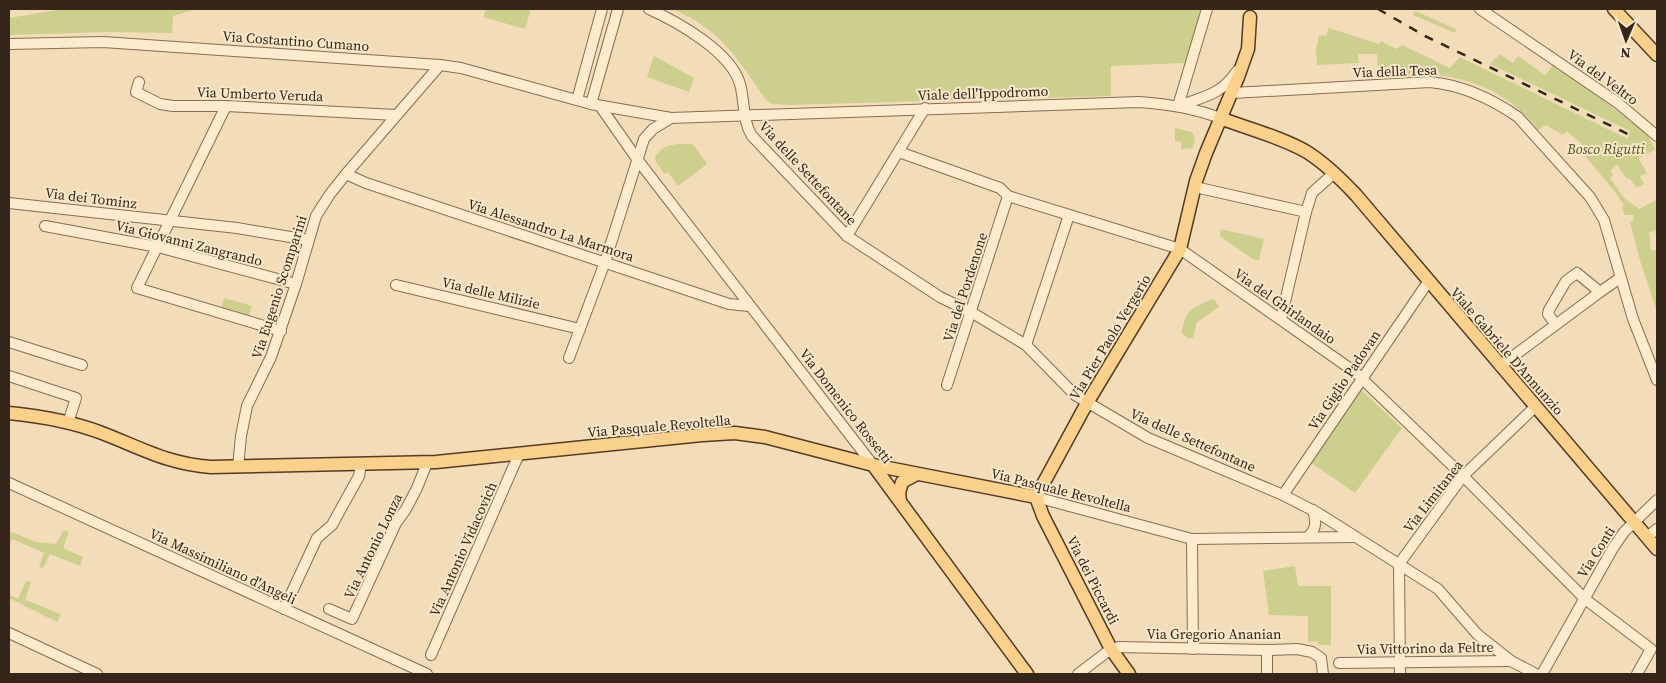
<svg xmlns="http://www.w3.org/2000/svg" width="1666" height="683" viewBox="0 0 1666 683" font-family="'Source Serif 4',serif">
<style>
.green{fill:#ccd08c}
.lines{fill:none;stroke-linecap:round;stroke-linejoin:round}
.minor-casing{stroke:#896c52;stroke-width:12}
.major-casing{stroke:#553a27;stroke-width:15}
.minor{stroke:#fcebcc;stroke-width:10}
.major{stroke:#fad18b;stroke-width:12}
.rail{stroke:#362519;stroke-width:2.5;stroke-dasharray:9 9;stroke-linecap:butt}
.labels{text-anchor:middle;stroke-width:4;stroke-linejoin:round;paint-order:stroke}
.street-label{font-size:14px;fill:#362519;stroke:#f8e8c9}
.park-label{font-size:14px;font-style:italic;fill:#4a551d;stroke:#f8e8c9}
</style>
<rect width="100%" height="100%" fill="#f2ddb8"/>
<g class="green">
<polygon points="57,9 196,9 173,16 172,33 108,32 9,35 9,18 57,10"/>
<polygon points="486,9 531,9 525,29 483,17"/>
<path d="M 673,9 L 1202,9 L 1185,63 L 1111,66 L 1111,96 L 789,105 L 772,104 L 767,101 C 751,79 736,54 716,36 C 704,25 688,16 673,9 Z"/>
<polygon points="1415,11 1456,29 1455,33 1413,15"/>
<path d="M 1329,28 L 1379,44 L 1381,41 L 1396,49 L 1402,45 L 1450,68 L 1460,57 L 1628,139 L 1630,131 L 1490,64 L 1500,54 L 1513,63 L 1518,56 L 1545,75 L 1554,64 L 1646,132 L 1655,150 L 1638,158 L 1647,173 L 1640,176 L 1644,184 L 1637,188 L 1630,179 L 1627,179 L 1617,165 L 1611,170 L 1613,175 L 1610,178 L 1624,198 L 1639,209 L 1656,200 L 1657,205 L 1657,231 L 1649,232 L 1651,250 L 1657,250 L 1657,312 L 1640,260 L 1630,222 L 1634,220 L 1633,215 L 1625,215 L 1622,208 L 1624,206 L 1616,193 L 1581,151 L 1585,147 L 1567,131 L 1563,135 L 1546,125 L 1538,130 C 1513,96 1474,78 1433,75 L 1433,71 L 1430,70 L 1428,74 L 1378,78 L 1377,54 L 1358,54 L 1359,63 L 1317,65 L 1316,50 L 1319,35 L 1326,36 Z"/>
<polygon points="654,56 694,78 689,92 647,77"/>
<polygon points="1175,128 1192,132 1195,138 1193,148 1181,149 1181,142 1175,141"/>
<path d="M 693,144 L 707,164 L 678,186 L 668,172 L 665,174 L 656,162 L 655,157 C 664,142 678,144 693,144 Z"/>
<polygon points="1221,229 1264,239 1259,260 1253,259 1221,237 1220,233"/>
<polygon points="224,298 252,306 248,319 221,311"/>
<polygon points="1211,299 1215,300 1219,307 1197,322 1193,338 1188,338 1181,333 1186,316 1192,309"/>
<polygon points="1360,389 1402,428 1355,493 1310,462"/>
<polygon points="64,530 69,532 63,548 83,557 80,566 50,554 43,568 39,567 44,553 12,539 9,545 9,531 36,542 56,544"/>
<polygon points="1295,566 1298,586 1331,586 1331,645 1320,645 1315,641 1308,642 1308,616 1269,615 1263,571"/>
<polygon points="26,581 31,582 25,600 61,614 57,622 9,598 9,595 18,599"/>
</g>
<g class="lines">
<g class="minor-casing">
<g id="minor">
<path d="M 649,9 C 678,22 731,52 740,84 C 745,102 742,120 752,136 L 847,236 L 940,297 L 971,312 L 1026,345 L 1075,395 L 1148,438 L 1283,495 L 1318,513 L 1438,589 L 1477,634 L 1511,661 L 1536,674"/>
<polyline points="1480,9 1618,103 1657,136"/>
<path d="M 9,44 L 103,42 L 440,65 L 461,68 L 591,104 L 671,118 L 1139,102 C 1167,104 1194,108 1220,118"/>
<polyline points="139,82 136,92 160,104 173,106 226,106 396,115"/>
<path d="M 1232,93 L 1430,82 C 1462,85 1492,99 1518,117 L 1590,197 L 1604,220 L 1633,319 L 1657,380"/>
<polyline points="577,100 602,9"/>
<polyline points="591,104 618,9"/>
<polyline points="226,106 137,288 281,331"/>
<polyline points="600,106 637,159 873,465"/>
<polyline points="1178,106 1207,9"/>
<path d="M 1179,106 C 1205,96 1221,95 1237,71"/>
<polyline points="899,152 1000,188 1008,196 1180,249 1355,372 1463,476 1585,599 1651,649 1637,674"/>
<polyline points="346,174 366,183 729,304 749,306"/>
<polyline points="1195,187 1306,212 1312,193 1334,173"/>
<polyline points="9,203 237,228 308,240"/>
<polyline points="45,226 158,247 296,284"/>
<polyline points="847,236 925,108"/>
<polyline points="396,285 580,329"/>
<polyline points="1600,292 1620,278"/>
<polyline points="1281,319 1306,212"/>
<polyline points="9,342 82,365"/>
<polyline points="1026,345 1069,215"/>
<polyline points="569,358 605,262 644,139 653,129 671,118"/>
<polyline points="1500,366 1600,292 1577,273 1566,281 1549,310 1548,314 1556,325"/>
<polyline points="9,376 76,398 68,423"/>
<polyline points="947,385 1008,196"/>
<polyline points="238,467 241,436 247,406 271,357 296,284 316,216 330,194 346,174 440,65"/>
<polyline points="9,483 427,674"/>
<polyline points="1283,495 1428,282"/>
<polyline points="1036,497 1192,539 1354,537"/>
<path d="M 1309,536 C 1317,528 1316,520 1313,510"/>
<polyline points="1647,537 1657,529"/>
<polyline points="1192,539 1193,649"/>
<polyline points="284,609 317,538 332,525 359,476 361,464"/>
<polyline points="329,609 352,619 396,523 406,509 417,488 427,463"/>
<polyline points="9,633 97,674"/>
<polyline points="431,655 519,454"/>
<polyline points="1339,663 1511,661"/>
<polyline points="1078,674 1111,649 1119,647 1267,650 1297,649 1312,652 1321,658 1323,674"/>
<polyline points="1267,674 1267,650"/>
<polyline points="1400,674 1399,564 1463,476 1535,407"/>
<polyline points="1542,674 1613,548 1624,532 1657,500"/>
</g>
</g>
<g class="major-casing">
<g id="major">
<polyline points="1614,9 1657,55"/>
<path d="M 1220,118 C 1249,129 1281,137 1307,152 C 1326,164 1341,179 1356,195 L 1657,549"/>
<path d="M 9,413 C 40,416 73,422 102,433 C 141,448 168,464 211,467 L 436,462 L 702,435 L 735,433 L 765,437 L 873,465 L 1036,497"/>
<polyline points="873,465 1027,674"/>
<polyline points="1036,497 1087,403 1180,249 1196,181 1206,153 1238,77 1248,49 1250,17"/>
<polyline points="1036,497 1043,516 1111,649 1129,674"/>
<polyline points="900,501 899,493 902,482 917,474"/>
</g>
</g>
<use href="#minor" class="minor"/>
<use href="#major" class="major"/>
<polyline class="rail" points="1378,9 1425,36 1630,135"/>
</g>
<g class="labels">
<g class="street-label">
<text transform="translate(296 41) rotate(4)" y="5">Via Costantino Cumano</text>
<text transform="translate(1395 71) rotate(-2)" y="5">Via della Tesa</text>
<text transform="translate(1603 77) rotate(36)" y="5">Via del Veltro</text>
<text transform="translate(983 93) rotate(-2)" y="5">Viale dell'Ippodromo</text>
<text transform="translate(260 94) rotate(2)" y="5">Via Umberto Veruda</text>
<text transform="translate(808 173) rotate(47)" y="5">Via delle Settefontane</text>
<text transform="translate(91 198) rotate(7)" y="5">Via dei Tominz</text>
<text transform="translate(551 230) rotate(18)" y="5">Via Alessandro La Marmora</text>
<text transform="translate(189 243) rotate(14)" y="5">Via Giovanni Zangrando</text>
<text transform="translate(279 287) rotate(-72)" y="5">Via Eugenio Scomparini</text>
<text transform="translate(965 287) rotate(-72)" y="5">Via del Pordenone</text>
<text transform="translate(491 293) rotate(13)" y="5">Via delle Milizie</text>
<text transform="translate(1285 306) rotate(35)" y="5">Via del Ghirlandaio</text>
<text transform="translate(1110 337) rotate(-59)" y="5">Via Pier Paolo Vergerio</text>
<text transform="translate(1507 351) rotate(49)" y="5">Viale Gabriele D'Annunzio</text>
<text transform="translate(1344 380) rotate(-56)" y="5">Via Giglio Padovan</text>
<text transform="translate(846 406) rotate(52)" y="5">Via Domenico Rossetti</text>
<text transform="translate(659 426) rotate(-5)" y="5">Via Pasquale Revoltella</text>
<text transform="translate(1193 440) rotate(24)" y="5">Via delle Settefontane</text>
<text transform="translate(1061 490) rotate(14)" y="5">Via Pasquale Revoltella</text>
<text transform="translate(1433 496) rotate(-52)" y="5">Via Limitanea</text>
<text transform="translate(373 546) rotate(-64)" y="5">Via Antonio Lonza</text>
<text transform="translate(463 549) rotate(-66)" y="5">Via Antonio Vidacovich</text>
<text transform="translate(1596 552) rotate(-58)" y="5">Via Conti</text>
<text transform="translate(223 566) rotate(25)" y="5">Via Massimiliano d'Angeli</text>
<text transform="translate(1093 580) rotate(63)" y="5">Via dei Piccardi</text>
<text x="1214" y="639">Via Gregorio Ananian</text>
<text transform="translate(1425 648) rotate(-1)" y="5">Via Vittorino da Feltre</text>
</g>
<g class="park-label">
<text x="1606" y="154">Bosco Rigutti</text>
</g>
</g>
<rect width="1666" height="683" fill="none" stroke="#362519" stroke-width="20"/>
<g transform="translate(1626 40) rotate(182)" stroke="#f8e8c9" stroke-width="4" paint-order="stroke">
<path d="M0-4L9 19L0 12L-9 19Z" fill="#362519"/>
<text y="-8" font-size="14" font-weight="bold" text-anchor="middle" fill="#362519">N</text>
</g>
</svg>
